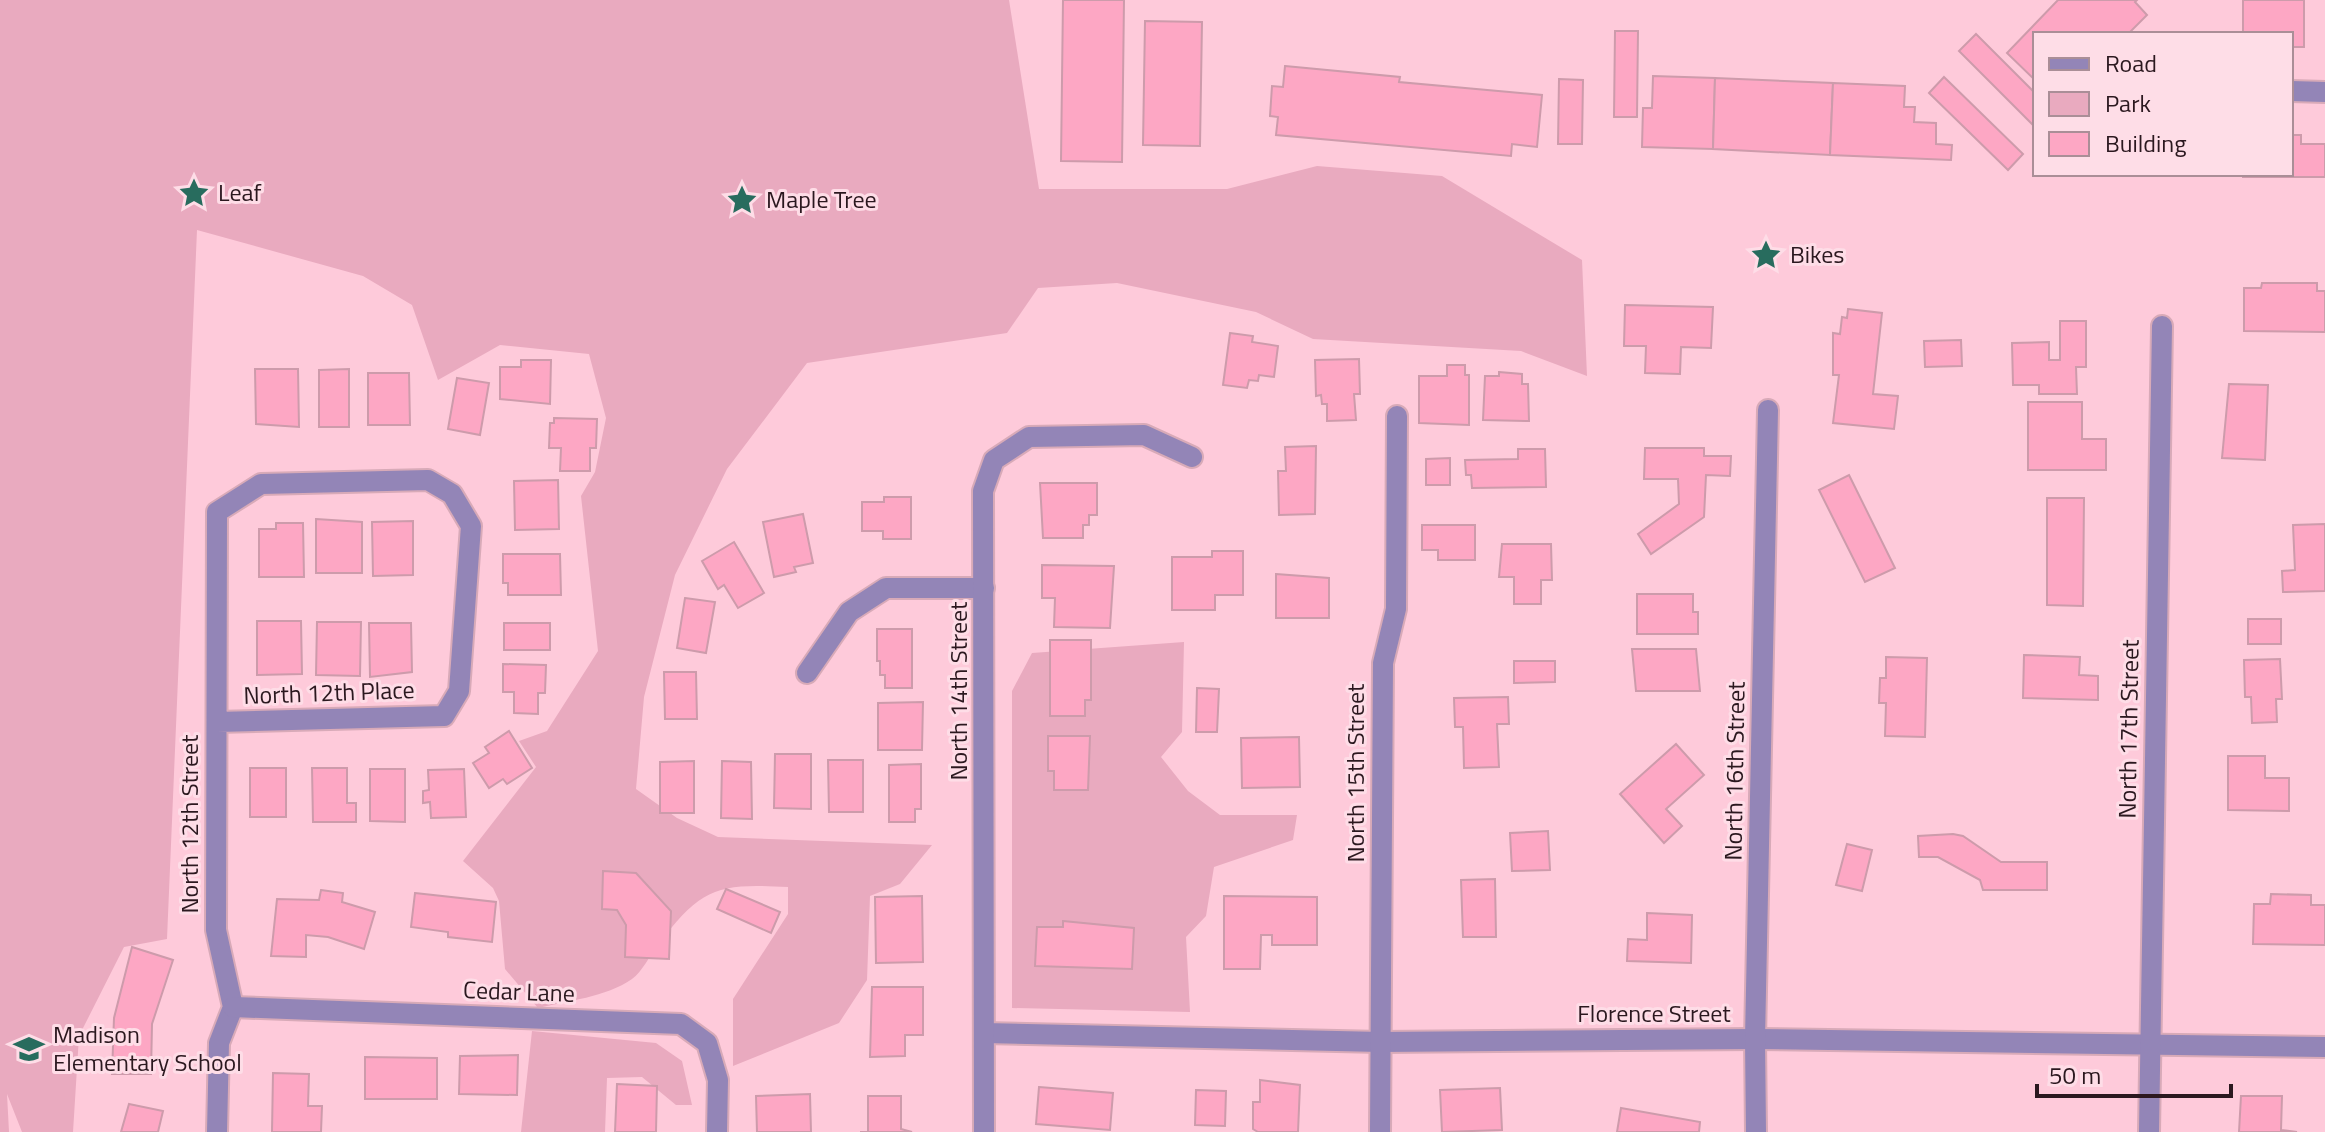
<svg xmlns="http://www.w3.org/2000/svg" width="2325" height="1132" viewBox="0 0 2325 1132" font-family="'Titillium Web',sans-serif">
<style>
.green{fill:#e9aabf}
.building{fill:#fda7c4;stroke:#cd9bab;stroke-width:2}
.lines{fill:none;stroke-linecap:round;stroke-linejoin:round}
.minor-casing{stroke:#d8aab8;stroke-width:24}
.minor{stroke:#9385b7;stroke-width:20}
.labels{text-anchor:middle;stroke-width:6;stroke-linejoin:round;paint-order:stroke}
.poi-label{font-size:24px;fill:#2b181f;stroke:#fedde7;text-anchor:start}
.street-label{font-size:24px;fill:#2b181f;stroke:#fedde7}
</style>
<rect width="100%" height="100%" fill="#fecada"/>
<g class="green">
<path d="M 0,0 L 1009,0 L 1039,189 L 1227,189 L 1317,166 L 1442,176 L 1582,260 L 1587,376 L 1521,351 L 1313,339 L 1256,312 L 1117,283 L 1038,288 L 1007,333 L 807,363 L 727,469 L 675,575 L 644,697 L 636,789 L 677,818 L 718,837 L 932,845 L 900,884 L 870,896 L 867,980 L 839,1023 L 733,1066 L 733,999 L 788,914 L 788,887 C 718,883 701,887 658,945 C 650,955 642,972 632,979 C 606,997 567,1001 538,1008 L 505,969 L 499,901 L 493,888 L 463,861 L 536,767 L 519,741 L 547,731 L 598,651 L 581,496 L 595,472 L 606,418 L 589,354 L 500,345 L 438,380 L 412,305 L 363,276 L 197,230 L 167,939 L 124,947 L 79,1036 L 73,1132 L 22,1132 L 7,1094 L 9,1132 L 0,1132 Z"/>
<polygon points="1184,642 1182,732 1161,757 1188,791 1220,815 1297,815 1293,840 1214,867 1206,916 1186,937 1190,1012 1012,1008 1012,691 1032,653"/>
<polygon points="532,1031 656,1043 682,1061 692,1105 676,1105 642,1077 607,1078 605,1132 521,1132"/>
</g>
<g class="building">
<polygon points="1063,0 1124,0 1122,162 1061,161"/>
<polygon points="2058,0 2137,0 2135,2 2147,15 2128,34 2035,34 2035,80 2007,53"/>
<polygon points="2243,0 2304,0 2304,47 2291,47 2291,34 2243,34"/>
<polygon points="1145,21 1202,22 1200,146 1143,145"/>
<polygon points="1615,31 1638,31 1637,117 1614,117"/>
<polygon points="1976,34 2035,93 2035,127 1959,51"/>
<polygon points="1285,66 1400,77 1399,82 1542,95 1537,147 1512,144 1511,156 1276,135 1278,117 1270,116 1272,86 1283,87"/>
<polygon points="1653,76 1715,78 1713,149 1642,147 1643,108 1652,108"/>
<polygon points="1944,77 2023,154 2008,170 1929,93"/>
<polygon points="1715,78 1833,83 1830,155 1713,149"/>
<polygon points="1559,79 1583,80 1582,144 1558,144"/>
<polygon points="1833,83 1905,86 1904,107 1915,107 1914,122 1936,123 1936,144 1952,145 1951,160 1830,155"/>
<polygon points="2291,135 2301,135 2301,144 2325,144 2325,177 2243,177 2243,174 2291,174"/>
<polygon points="2262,283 2317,283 2317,291 2325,291 2325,332 2244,331 2244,288 2261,288"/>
<polygon points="1625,305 1713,307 1711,348 1681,347 1680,374 1645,373 1646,346 1624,346"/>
<polygon points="1848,309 1882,313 1873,394 1898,396 1894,429 1833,423 1839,375 1833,375 1833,333 1840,334 1842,317 1847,318"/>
<polygon points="2060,321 2086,321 2086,367 2076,367 2077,394 2039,394 2039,385 2013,385 2012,343 2049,342 2049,360 2060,360"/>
<polygon points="1230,333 1253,336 1252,342 1278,346 1274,377 1259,375 1258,381 1249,380 1247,388 1223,385"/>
<polygon points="1961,340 1962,366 1925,367 1924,341"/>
<polygon points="1359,359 1360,394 1354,394 1356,420 1327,421 1327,404 1322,404 1321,395 1316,396 1315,360"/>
<polygon points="521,360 551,360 550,404 500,399 500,367 521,367"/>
<polygon points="1447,365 1465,365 1465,375 1469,375 1469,425 1419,423 1419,376 1447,376"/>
<polygon points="255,369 298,369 299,427 256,424"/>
<polygon points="349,369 349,427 319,427 319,370"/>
<polygon points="1499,372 1522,374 1522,384 1528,384 1529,421 1483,420 1485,376 1499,376"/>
<polygon points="368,373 409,373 410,425 368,425"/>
<polygon points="457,378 489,383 480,435 448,429"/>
<polygon points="2229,384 2268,385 2265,460 2222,458"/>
<polygon points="2028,402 2082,402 2082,439 2106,439 2106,470 2028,470"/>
<polygon points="554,418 597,419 596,448 590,448 590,471 560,471 561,448 549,448 550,423 554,423"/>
<polygon points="1316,446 1315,514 1279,515 1278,471 1286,471 1285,447"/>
<polygon points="1645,448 1704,448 1704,456 1731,456 1730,476 1706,475 1704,517 1651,554 1638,534 1679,504 1678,479 1644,479"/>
<polygon points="1518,449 1545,449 1546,487 1472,488 1471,475 1466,475 1465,460 1518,459"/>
<polygon points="1450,458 1450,485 1426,485 1426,459"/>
<polygon points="1849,475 1895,568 1865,582 1819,490"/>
<polygon points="558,480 559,529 515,530 514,481"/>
<polygon points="1040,483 1097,483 1097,515 1089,515 1089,525 1083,525 1083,538 1043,538"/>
<polygon points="884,497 911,497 911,539 883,539 883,531 862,531 862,502 884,502"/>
<polygon points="2047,498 2084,498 2083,606 2047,605"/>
<polygon points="803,514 813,563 794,567 796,572 774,577 763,522"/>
<polygon points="316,519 362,522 362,573 316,573"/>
<polygon points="413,521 413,575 373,576 372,522"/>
<polygon points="276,523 303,523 304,577 259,577 259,529 276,529"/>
<polygon points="2325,524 2325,591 2283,592 2282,571 2295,570 2293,525"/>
<polygon points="1422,525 1475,525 1475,560 1438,560 1438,550 1422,550"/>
<polygon points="734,542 764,593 738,608 724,585 718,589 702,561"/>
<polygon points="1502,544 1551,544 1552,580 1541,580 1541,604 1514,604 1514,577 1499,577"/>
<polygon points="1212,551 1243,551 1243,595 1215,595 1215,610 1172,610 1172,557 1212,557"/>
<polygon points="503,554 560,554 561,595 508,595 508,583 503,583"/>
<polygon points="1042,565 1114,566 1110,628 1054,627 1055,598 1042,598"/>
<polygon points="1276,574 1329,578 1329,618 1276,618"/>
<polygon points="1637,594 1693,594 1693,612 1698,612 1698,634 1637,634"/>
<polygon points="685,598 715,602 706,653 677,648"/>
<rect x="2248" y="619" width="33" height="25"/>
<polygon points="257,621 301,621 302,674 257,675"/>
<polygon points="317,622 361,622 360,676 316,675"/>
<polygon points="369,623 411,623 412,672 370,677"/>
<rect x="504" y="623" width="46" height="27"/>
<polygon points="877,629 912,629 912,688 885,688 885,675 880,675 880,661 877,661"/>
<polygon points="1050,640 1091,640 1091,700 1085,700 1085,716 1050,716"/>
<polygon points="1632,649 1696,649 1700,691 1636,691"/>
<polygon points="2024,655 2080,657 2079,675 2098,676 2098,700 2023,698"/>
<polygon points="1886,657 1927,658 1925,737 1885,736 1886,703 1879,703 1880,678 1886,678"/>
<polygon points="2280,659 2282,699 2276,699 2277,722 2252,723 2251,697 2245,697 2244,660"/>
<polygon points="1514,661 1555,661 1555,682 1514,683"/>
<polygon points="503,664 546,665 545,693 538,693 538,714 514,713 514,692 503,692"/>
<polygon points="664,672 696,672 697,719 665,719"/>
<polygon points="1197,688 1219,689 1217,732 1196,732"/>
<polygon points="1508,697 1509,724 1497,724 1499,767 1464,768 1463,727 1455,727 1454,698"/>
<polygon points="923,702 922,750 878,750 878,703"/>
<polygon points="509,731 532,768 507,784 503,779 489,788 473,763 489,753 485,747"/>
<polygon points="1048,736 1090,736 1088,790 1054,790 1054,771 1048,771"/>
<polygon points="1299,737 1300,787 1242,788 1241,738"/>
<polygon points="1676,744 1704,775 1666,809 1682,826 1664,843 1620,794"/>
<polygon points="775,754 811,754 811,809 774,808"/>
<polygon points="2228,756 2265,756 2265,778 2289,778 2289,811 2228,810"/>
<polygon points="828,760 863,760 863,812 829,812"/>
<polygon points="694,761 694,813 660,813 660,762"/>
<polygon points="722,761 751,762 752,819 721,818"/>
<polygon points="921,764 921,809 915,809 915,822 889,822 889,765"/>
<rect x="250" y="768" width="36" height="49"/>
<polygon points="312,768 347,768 347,803 356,803 356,822 313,822"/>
<polygon points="370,769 405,769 405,822 370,821"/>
<polygon points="464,769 466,817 431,818 430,802 423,803 423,791 429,790 428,770"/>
<polygon points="1548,831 1550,870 1512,871 1510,833"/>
<polygon points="1953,834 1963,836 2001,862 2047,862 2047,890 1983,890 1980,880 1938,857 1919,857 1918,836"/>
<polygon points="1847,844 1872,850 1862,891 1836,885"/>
<polygon points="603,871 636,873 671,911 669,959 625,957 626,925 617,910 602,909"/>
<polygon points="1495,879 1496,937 1463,937 1461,880"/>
<polygon points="726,889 780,912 771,933 717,909"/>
<polygon points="321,890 343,893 342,902 375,912 364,949 328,937 306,935 306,957 271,956 277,899 319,900"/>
<polygon points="415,893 496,902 492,942 448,937 448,932 411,927"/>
<polygon points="2271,894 2311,895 2311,905 2325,905 2325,945 2253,944 2254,904 2270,904"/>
<polygon points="922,896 923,962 876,963 875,897"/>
<polygon points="1224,896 1317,897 1317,945 1272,945 1272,935 1261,935 1260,969 1224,969"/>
<polygon points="1647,913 1692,915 1691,963 1627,961 1628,939 1647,940"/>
<polygon points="1063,921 1134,928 1132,969 1035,966 1037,927 1063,927"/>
<polygon points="132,947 173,960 152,1024 151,1074 112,1074 114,1018"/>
<polygon points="872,987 923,987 923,1035 905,1035 905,1056 870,1057"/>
<polygon points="518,1055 517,1095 459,1094 460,1056"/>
<polygon points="365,1057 437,1058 437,1099 365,1099"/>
<polygon points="273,1073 309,1074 308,1106 322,1106 321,1132 272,1132"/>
<polygon points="1260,1080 1300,1085 1298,1132 1258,1132 1253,1129 1253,1102 1260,1102"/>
<polygon points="617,1084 657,1086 656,1132 615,1132"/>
<polygon points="1039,1087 1113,1093 1110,1130 1036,1124"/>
<polygon points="1500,1088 1502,1130 1442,1132 1440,1090"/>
<polygon points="1196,1090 1226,1091 1225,1126 1195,1125"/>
<polygon points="810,1094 811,1132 757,1132 756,1096"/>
<polygon points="868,1096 901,1096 901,1129 912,1132 860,1132 868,1132"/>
<polygon points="2241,1096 2282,1096 2281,1130 2297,1132 2239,1132"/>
<polygon points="129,1104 163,1111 158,1132 121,1132"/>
<polygon points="1621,1108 1700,1122 1699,1132 1617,1132"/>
</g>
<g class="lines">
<g class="minor-casing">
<g id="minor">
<polyline points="2291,91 2325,92"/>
<polyline points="807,673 849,612 886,588 984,588"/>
<polyline points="217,722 444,716 459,691 471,526 452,494 428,480 261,484 217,512 216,930 233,1007 219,1043 217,1132"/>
<polyline points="233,1007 681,1024 707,1043 718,1080 717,1132"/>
<polyline points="984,1033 1381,1042 1755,1039 2325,1047"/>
<polyline points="984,1132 983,491 994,460 1029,437 1144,435 1192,457"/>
<polyline points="1380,1132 1383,663 1396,609 1397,416"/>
<polyline points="1756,1132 1755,1039 1768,410"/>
<polyline points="2149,1132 2162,326"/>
</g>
</g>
<use href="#minor" class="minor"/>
</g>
<defs>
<g id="sight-bare" transform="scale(2.4)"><path d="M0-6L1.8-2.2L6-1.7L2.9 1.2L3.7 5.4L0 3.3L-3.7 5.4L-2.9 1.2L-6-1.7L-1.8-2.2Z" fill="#286c5e" stroke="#fedde7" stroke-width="2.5" paint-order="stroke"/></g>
<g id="school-bare" transform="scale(2.4)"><path d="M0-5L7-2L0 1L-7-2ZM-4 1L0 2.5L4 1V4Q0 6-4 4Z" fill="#286c5e" stroke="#fedde7" stroke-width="2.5" paint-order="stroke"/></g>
</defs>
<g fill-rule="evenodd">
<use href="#sight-bare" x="194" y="193"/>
<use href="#sight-bare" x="742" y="200"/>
<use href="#sight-bare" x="1766" y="255"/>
<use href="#school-bare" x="29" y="1049"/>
</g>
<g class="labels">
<g class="poi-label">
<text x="218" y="201">Leaf</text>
<text x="766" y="208">Maple Tree</text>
<text x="1790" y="263">Bikes</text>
<text x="53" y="1043">Madison<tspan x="53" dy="28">Elementary School</tspan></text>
</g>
<g class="street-label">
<text transform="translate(959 691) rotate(-90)" y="8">North 14th Street</text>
<text transform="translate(329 693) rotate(-2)" y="8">North 12th Place</text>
<text transform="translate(2129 729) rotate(-89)" y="8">North 17th Street</text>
<text transform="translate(1735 771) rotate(-89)" y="8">North 16th Street</text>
<text transform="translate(1356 773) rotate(-90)" y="8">North 15th Street</text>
<text transform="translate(190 824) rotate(-90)" y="8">North 12th Street</text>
<text transform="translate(519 992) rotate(2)" y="8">Cedar Lane</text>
<text x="1654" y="1022">Florence Street</text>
</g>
</g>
<rect x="2033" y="32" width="260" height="144" fill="#fedde7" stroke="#aa8e97" stroke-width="2"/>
<rect x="2049" y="58" width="40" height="12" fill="#9385b7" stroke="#aa8e97" stroke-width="2"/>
<text x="2105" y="72" font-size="24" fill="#2b181f">Road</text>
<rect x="2049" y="92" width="40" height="24" fill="#e9aabf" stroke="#aa8e97" stroke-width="2"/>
<text x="2105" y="112" font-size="24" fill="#2b181f">Park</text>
<rect x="2049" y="132" width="40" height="24" fill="#fda7c4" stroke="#aa8e97" stroke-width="2"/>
<text x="2105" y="152" font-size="24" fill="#2b181f">Building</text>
<path d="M2037 1084v12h194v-12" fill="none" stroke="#2b181f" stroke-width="4"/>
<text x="2049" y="1084" font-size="24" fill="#2b181f" stroke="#fedde7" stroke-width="6" paint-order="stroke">50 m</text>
</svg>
